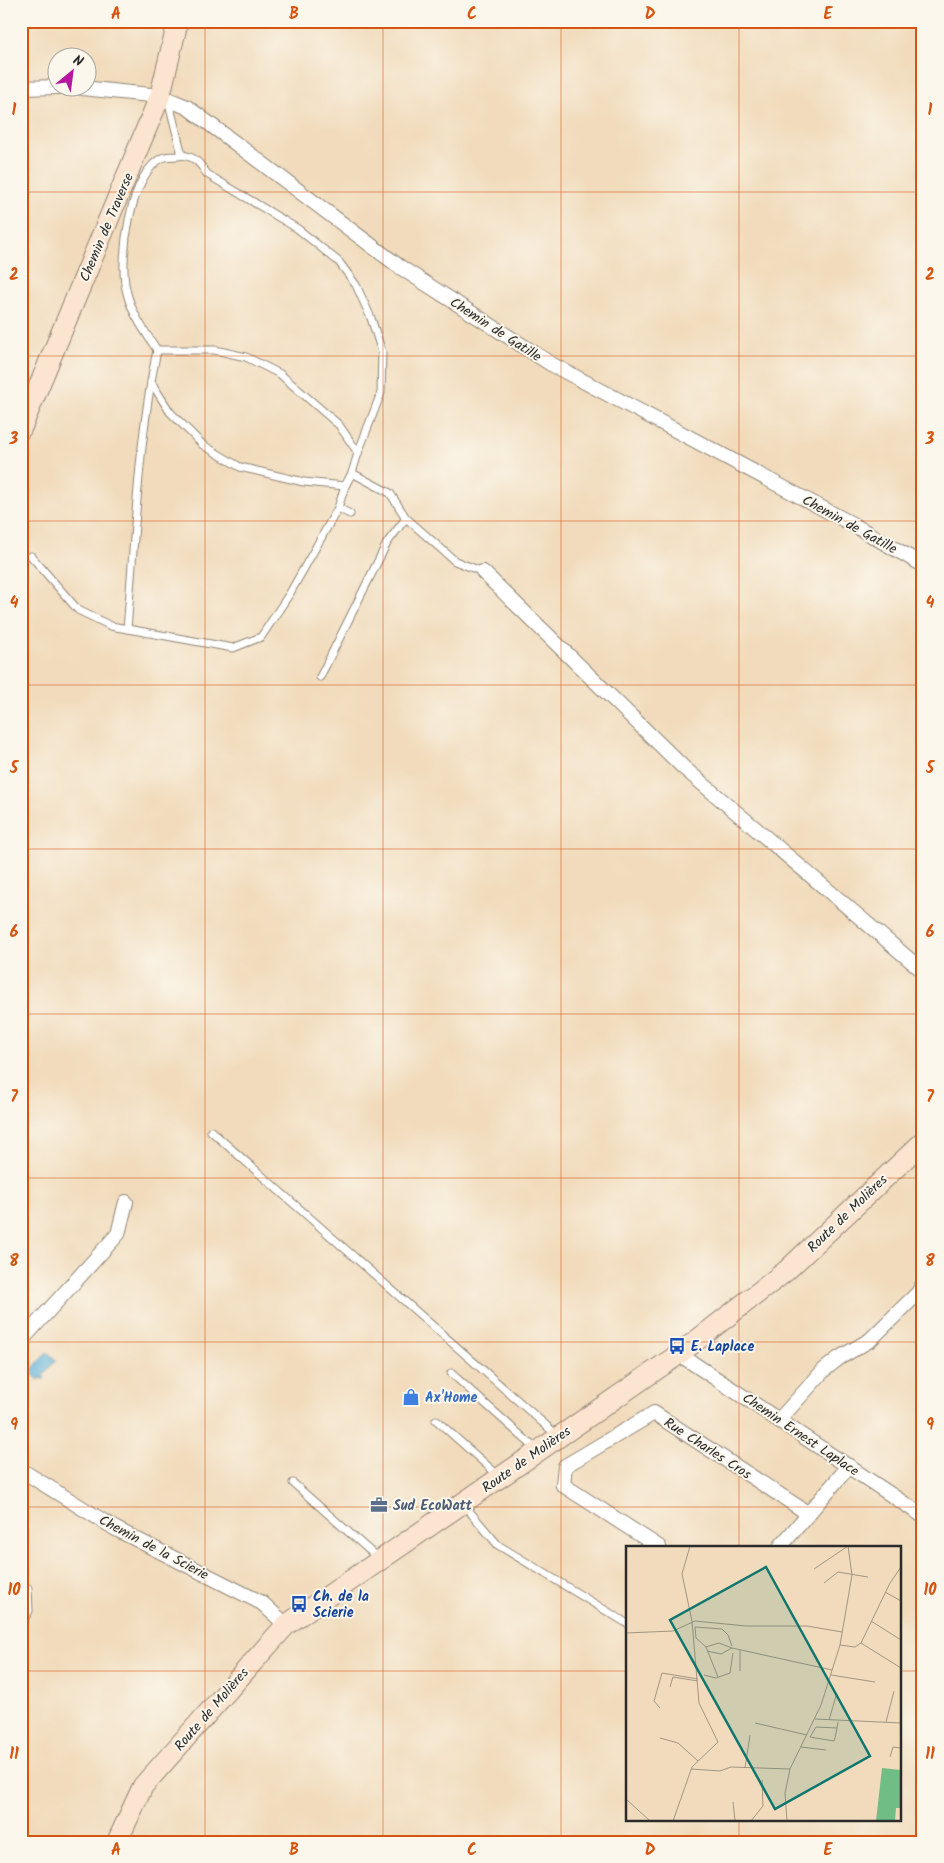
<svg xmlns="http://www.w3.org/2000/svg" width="944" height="1863" viewBox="0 0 944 1863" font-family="Kalam,sans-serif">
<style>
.water{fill:#5bafd7;stroke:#436d81}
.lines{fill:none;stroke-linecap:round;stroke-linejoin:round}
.lane-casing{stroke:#8e8374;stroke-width:9}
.street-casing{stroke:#8e8374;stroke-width:16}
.secondary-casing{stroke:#8e8374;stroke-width:22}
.lane{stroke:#fff;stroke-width:7}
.street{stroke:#fff;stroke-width:14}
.secondary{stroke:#fce5d0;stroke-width:20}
.grid{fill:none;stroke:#d5540f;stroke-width:1;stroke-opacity:0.55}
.labels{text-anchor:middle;stroke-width:4;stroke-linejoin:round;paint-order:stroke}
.street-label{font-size:14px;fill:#2b2b2b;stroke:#fbf7ec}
.transit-label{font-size:14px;font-weight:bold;fill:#164399;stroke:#fbf7ec;text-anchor:start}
.shop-label{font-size:14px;font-weight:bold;fill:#366cbe;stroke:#fbf7ec;text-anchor:start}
.service-label{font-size:14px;font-weight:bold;fill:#4e5e75;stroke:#fbf7ec;text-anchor:start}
.inset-road{fill:none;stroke:#a29582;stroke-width:1}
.view{fill:#0f766e;fill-opacity:0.15;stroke:#0f766e;stroke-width:2.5}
.inset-edge{fill:none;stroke:#2b2b2b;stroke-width:2.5}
.neatline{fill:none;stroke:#d5540f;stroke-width:2}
.grid-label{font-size:16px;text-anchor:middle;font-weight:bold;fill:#d5540f}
</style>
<rect width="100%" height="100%" fill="#fbf7ec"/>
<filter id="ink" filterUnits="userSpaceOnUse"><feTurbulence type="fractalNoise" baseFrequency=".02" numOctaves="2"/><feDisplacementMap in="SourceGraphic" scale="10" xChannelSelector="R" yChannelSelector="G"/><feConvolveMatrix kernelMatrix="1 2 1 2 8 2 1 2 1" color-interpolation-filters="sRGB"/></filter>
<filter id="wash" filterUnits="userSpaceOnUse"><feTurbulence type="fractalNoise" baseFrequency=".0096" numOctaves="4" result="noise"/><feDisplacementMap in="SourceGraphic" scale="20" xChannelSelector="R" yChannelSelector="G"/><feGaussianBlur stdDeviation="1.12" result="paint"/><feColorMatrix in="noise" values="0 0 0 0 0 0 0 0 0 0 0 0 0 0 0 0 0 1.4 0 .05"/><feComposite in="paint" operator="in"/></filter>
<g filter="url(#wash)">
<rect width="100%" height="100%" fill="#f1dbbc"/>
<polygon class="water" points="47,1352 56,1360 43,1375 45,1377 43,1380 41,1378 39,1380 30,1372"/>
</g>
<g filter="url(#ink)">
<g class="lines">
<g class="lane-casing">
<g id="lane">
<polyline points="168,99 182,155"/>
<polyline points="151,382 170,412 203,445 240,467 304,482 345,486 352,473 358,453 339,425 280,374 246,357 215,350 157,350"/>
<polyline points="352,473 390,493 406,518 455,561 483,572"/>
<polyline points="345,486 338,508 350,514"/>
<polyline points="31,556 78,610 111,626 233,648 261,637 290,593 338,508"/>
<path d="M 127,629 C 135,536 138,441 157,350 C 144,330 131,313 126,289 C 119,258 130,174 162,158 C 166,156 173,156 177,156 C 192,153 200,163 207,174 L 298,229 L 339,262 L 356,285 L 371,318 L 382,352 L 381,393 L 358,453"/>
<polyline points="320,677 387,543 406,518"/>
<polyline points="211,1131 558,1436"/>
<polyline points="451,1373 536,1449"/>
<polyline points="436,1420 499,1476"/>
<polyline points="293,1483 379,1559"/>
<polyline points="464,1505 498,1545 628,1624"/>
<polyline points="21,1624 29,1611 28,1588"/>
</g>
</g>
<g class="street-casing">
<g id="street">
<polyline points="21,88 58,87"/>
<polyline points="82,88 160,96 187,107 400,267 551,364 852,524 923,565"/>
<polyline points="483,572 684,768 923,971"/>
<polyline points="21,1341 118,1234 126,1202"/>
<polyline points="679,1354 923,1516"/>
<polyline points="779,1420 824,1370 839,1358 870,1340 918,1293 923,1284"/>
<polyline points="21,1470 116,1529 262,1603 286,1625"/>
<polyline points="659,1547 563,1485 565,1466 654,1413 809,1514"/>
<polyline points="780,1547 849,1466"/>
</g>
</g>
<g class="secondary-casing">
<g id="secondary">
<polyline points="21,429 160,96 178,21"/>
<polyline points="117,1842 143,1786 286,1625 679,1354 786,1271 923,1142"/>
</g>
</g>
<use href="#lane" class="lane"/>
<use href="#street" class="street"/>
<use href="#secondary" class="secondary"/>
</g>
</g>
<path class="grid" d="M 205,21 L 205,1842M 383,21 L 383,1842M 561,21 L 561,1842M 739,21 L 739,1547M 21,192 L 923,192M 21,356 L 923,356M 21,521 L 923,521M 21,685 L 923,685M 21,849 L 923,849M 21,1014 L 923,1014M 21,1178 L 923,1178M 21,1342 L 923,1342M 21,1507 L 923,1507M 21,1671 L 628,1671M 900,1671 L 923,1671M 739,1819 L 739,1842"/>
<defs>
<g id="bus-bare" transform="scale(1.35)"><path d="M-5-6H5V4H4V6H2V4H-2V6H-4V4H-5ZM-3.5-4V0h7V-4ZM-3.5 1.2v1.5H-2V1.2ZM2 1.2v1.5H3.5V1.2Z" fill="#1a4fb4" stroke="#fbf7ec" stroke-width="2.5" paint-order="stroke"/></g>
<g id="shop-bare" transform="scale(1.35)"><path d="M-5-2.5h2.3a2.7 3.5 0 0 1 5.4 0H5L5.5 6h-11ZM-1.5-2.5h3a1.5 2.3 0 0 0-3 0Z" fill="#3f7fe0" stroke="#fbf7ec" stroke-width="2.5" paint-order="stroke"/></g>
<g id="office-bare" transform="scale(1.35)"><path d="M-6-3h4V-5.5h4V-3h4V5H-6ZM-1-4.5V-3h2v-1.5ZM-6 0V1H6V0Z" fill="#5c6f8a" stroke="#fbf7ec" stroke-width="2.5" paint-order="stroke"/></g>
</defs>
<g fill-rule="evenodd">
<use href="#bus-bare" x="677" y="1346"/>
<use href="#shop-bare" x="411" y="1397"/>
<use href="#office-bare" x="379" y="1505"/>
<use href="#bus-bare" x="299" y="1604"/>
</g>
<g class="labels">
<g class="street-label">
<text transform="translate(106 227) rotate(-67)" y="5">Chemin de Traverse</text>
<text transform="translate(496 329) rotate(33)" y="5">Chemin de Gatille</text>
<text transform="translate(850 524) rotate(29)" y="5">Chemin de Gatille</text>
<text transform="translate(847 1213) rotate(-44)" y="5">Route de Molières</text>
<text transform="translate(801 1434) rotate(34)" y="5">Chemin Ernest Laplace</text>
<text transform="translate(708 1448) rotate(33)" y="5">Rue Charles Cros</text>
<text transform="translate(526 1459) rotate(-35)" y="5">Route de Molières</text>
<text transform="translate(154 1547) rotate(28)" y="5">Chemin de la Scierie</text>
<text transform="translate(211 1709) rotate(-49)" y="5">Route de Molières</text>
</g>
<g class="transit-label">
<text x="691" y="1351">E. Laplace</text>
<text x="313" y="1601">Ch. de la<tspan x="313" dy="16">Scierie</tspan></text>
</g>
<g class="shop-label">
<text x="425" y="1402">Ax'Home</text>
</g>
<g class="service-label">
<text x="393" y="1510">Sud EcoWatt</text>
</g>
</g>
<g transform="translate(626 1546)">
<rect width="275" height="275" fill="#f1dbbc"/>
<path d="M 256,222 L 275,224 L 275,262 L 270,262 L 269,275 L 250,275 Z" fill="#70be86"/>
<path class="inset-road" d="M 188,23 L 222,0M 198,37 L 212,26 L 242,31M 259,46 L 275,55M 245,75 L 275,94M 0,87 L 47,85 L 69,75 L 120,80 L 181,80 L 216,86M 235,97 L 275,122M 214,99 L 229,101 L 235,97 L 264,37 L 275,21M 80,101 L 93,97 L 106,102 L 95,108 L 81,105M 106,102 L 206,124M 114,104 L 114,125M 78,129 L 90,132 L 104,127 L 107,107M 205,129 L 249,136M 92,131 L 80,101 L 70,92 L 69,81 L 96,83 L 102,89 L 106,100M 44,141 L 47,131 L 72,135M 34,162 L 28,155 L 36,127 L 72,133M 189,173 L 275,177M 203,174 L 210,150M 260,176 L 268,145M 129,177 L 181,189M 211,182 L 190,181 L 184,191 L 208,195 L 209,192 L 211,182 L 212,176M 34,192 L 52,197 L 72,215M 175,201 L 200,204M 264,211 L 267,201 L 275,202M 119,222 L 124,189M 65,223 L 94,225 L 105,221 L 164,223M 0,253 L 24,275M 107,256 L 109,275M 47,275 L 66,221 L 92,196 L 73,157 L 66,75 L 56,28 L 64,0M 125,275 L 137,260 L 136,234M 161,275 L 159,247 L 164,223 L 195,159 L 214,99 L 226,29 L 222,0"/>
<path class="view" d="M 140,21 L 244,210 L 149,263 L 44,74 Z"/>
<rect width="275" height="275" class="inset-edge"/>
</g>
<rect width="944" height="1863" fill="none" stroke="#fbf7ec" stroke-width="55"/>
<g transform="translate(72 72) rotate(29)"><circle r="24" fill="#fbf7ec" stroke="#a8a59f"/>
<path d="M0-4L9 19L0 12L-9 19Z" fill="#b5179e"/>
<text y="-8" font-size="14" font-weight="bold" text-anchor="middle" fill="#2b2b2b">N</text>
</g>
<rect x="28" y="28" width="888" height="1808" class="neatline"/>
<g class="grid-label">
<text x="116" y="19">A</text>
<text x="294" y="19">B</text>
<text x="472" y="19">C</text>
<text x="650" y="19">D</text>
<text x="828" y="19">E</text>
<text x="14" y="115">1</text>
<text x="930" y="115">1</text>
<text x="14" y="280">2</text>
<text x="930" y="280">2</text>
<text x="14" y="444">3</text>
<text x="930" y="444">3</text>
<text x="14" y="608">4</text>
<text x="930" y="608">4</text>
<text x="14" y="773">5</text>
<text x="930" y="773">5</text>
<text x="14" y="937">6</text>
<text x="930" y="937">6</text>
<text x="14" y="1102">7</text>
<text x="930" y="1102">7</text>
<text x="14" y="1266">8</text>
<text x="930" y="1266">8</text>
<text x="14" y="1430">9</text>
<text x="930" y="1430">9</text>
<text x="14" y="1595">10</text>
<text x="930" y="1595">10</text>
<text x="14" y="1759">11</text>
<text x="930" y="1759">11</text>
<text x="116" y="1855">A</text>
<text x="294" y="1855">B</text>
<text x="472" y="1855">C</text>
<text x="650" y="1855">D</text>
<text x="828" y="1855">E</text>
</g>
</svg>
